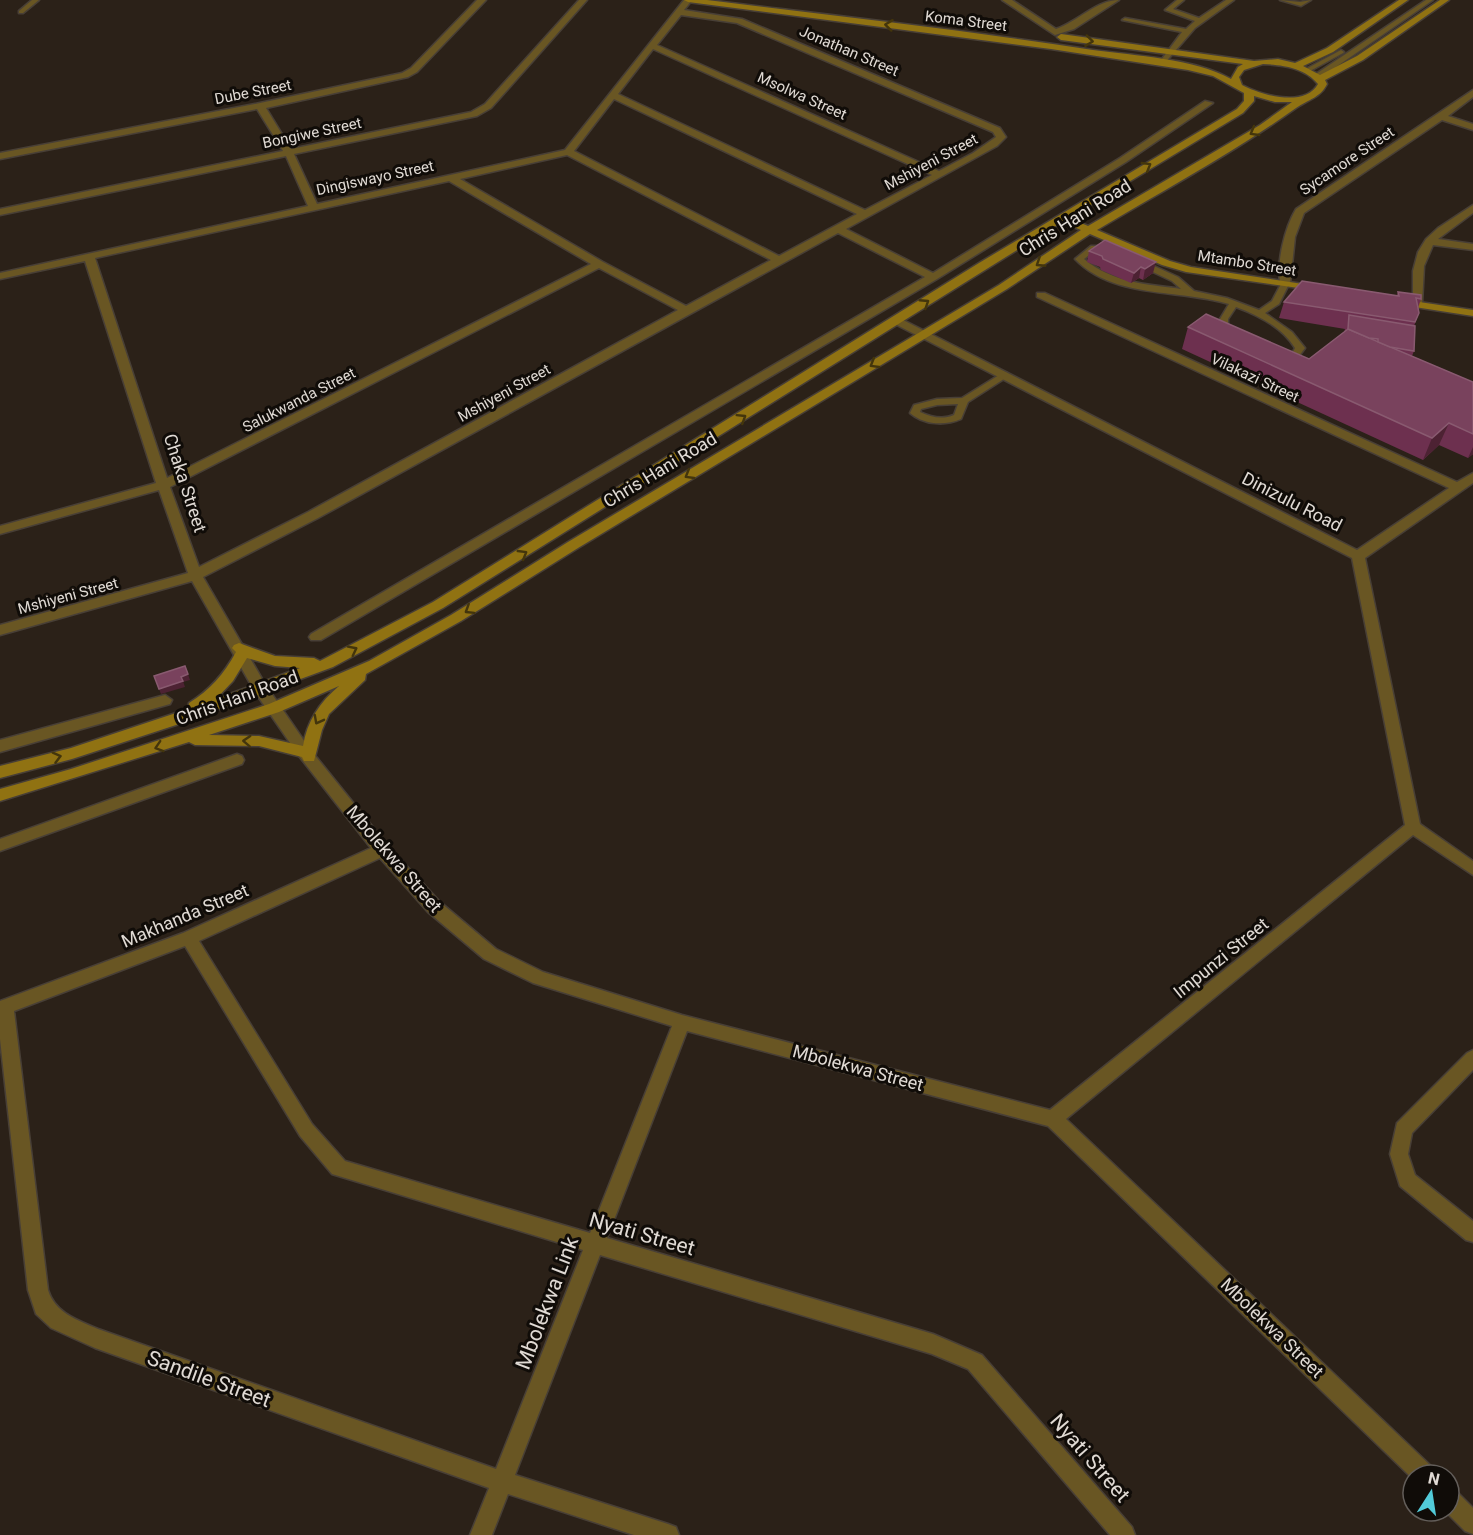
<svg xmlns="http://www.w3.org/2000/svg" width="1473" height="1535" viewBox="0 0 1473 1535" font-family="Roboto,sans-serif">
<style>
.lines{fill:none;stroke-linecap:round;stroke-linejoin:round}
.lane-casing{stroke:#483f36;stroke-width:3}
.street-casing{stroke:#483f36;stroke-width:3}
.secondary-casing{stroke:#483f36;stroke-width:3}
.lane{fill:#695623;fill-rule:evenodd}
.street{fill:#695623;fill-rule:evenodd}
.secondary{fill:#907212;fill-rule:evenodd}
.wall{fill:#6d304f}
.shaded-wall{fill:#4d2233}
.building{fill:#79425d;stroke:#895a70;stroke-width:1.5}
.oneway{stroke:#43350c}
.labels{text-anchor:middle;stroke-width:6;stroke-linejoin:round;paint-order:stroke}
.far-street-label{font-size:15px;fill:#e0dad4;stroke:#100c08}
.street-label{font-size:18px;fill:#e0dad4;stroke:#100c08}
.near-street-label{font-size:21px;fill:#e0dad4;stroke:#100c08}
</style>
<rect width="100%" height="100%" fill="#2b2118"/>
<g class="lines">
<g class="lane-casing">
<g id="lane">
<polygon points="32,0 39,0 23,13 19,13 19,11"/>
<polygon points="1177,0 1184,0 1173,9 1199,18 1226,0 1234,0 1195,28 1163,65 1159,63 1182,32 1122,20 1125,18 1186,29 1195,21 1165,10"/>
<polygon points="1280,0 1300,2 1311,0 1301,6"/>
<polygon points="1426,0 1433,0 1320,78 1313,76"/>
<polygon points="1341,50 1344,52 1343,53 1310,71 1304,70"/>
<path d="M 1091,246 L 1102,246 L 1106,248 L 1096,250 L 1084,259 C 1113,283 1146,284 1181,289 L 1172,281 L 1138,265 L 1138,261 L 1141,260 L 1178,277 L 1194,291 L 1227,298 L 1259,310 L 1272,301 L 1282,282 L 1288,282 L 1289,284 L 1279,304 L 1265,313 L 1292,332 L 1305,348 L 1299,356 L 1278,358 L 1278,354 L 1293,352 L 1295,348 C 1283,328 1258,315 1236,307 L 1228,319 L 1228,327 L 1234,334 L 1230,337 L 1220,328 L 1220,319 L 1229,304 C 1180,289 1113,299 1075,259 Z"/>
<path d="M 1004,372 L 1007,373 L 1007,377 L 968,402 L 961,419 C 945,426 924,425 910,413 L 914,405 L 937,399 L 962,398 ZM 958,404 L 954,415 C 942,420 931,417 920,412 L 921,409 L 937,405 Z"/>
</g>
</g>
<g class="street-casing">
<g id="street">
<path d="M 477,0 L 486,0 L 417,72 L 408,77 L 266,108 L 291,149 L 471,112 L 485,104 L 579,0 L 587,0 L 491,108 L 477,116 L 294,154 L 317,204 L 565,150 L 684,0 L 692,0 L 684,10 L 742,19 L 1000,128 L 1006,137 L 997,146 L 846,229 L 933,273 L 1120,158 L 1205,101 L 1213,103 L 1126,162 L 937,279 L 321,640 L 311,640 L 309,637 L 311,634 L 925,277 L 838,233 L 318,518 L 203,577 L 265,684 L 309,748 L 388,846 L 440,902 L 496,949 L 543,972 L 682,1015 L 1050,1110 L 1405,825 L 1352,558 L 893,323 L 893,319 L 901,319 L 1357,550 L 1449,488 L 1037,297 L 1037,293 L 1045,293 L 1457,482 L 1473,473 L 1473,483 L 1365,558 L 1420,824 L 1473,861 L 1473,875 L 1413,835 L 1066,1119 L 1432,1467 L 1435,1475 L 1413,1475 L 1413,1479 L 1048,1126 L 687,1031 L 607,1238 L 933,1334 L 982,1355 L 1132,1527 L 1135,1535 L 1110,1535 L 968,1369 L 932,1354 L 600,1255 L 515,1475 L 668,1524 L 676,1527 L 679,1535 L 634,1535 L 508,1494 L 492,1535 L 470,1535 L 489,1488 L 95,1348 L 51,1328 L 36,1314 L 28,1290 L 0,1039 L 0,1001 L 183,933 L 371,848 L 299,756 L 255,692 L 192,581 L 0,635 L 0,625 L 188,573 L 159,490 L 0,534 L 0,526 L 156,483 L 85,261 L 0,279 L 0,273 L 308,206 L 286,156 L 0,215 L 0,209 L 283,151 L 257,109 L 0,159 L 0,153 L 260,103 L 402,73 L 411,68 ZM 681,15 L 737,23 L 993,132 L 996,137 L 973,153 L 939,171 L 657,45 ZM 653,49 L 932,175 L 865,210 L 618,94 ZM 614,99 L 857,214 L 779,256 L 574,151 ZM 567,155 L 771,260 L 686,306 L 603,262 L 460,179 ZM 449,181 L 591,264 L 167,478 L 95,258 ZM 599,268 L 678,310 L 308,512 L 199,567 L 170,487 ZM 380,858 L 428,912 L 484,959 L 533,983 L 672,1026 L 590,1233 L 345,1161 L 312,1124 L 199,941 ZM 185,946 L 300,1136 L 332,1174 L 583,1250 L 496,1469 L 98,1329 C 77,1320 55,1313 48,1290 L 14,1011 Z"/>
<path d="M 1002,0 L 1012,0 L 1056,29 C 1077,22 1097,0 1119,0 L 1074,29 L 1055,35 Z"/>
<path d="M 1473,90 L 1473,97 L 1448,116 L 1473,124 L 1473,130 L 1442,120 L 1304,213 L 1295,237 L 1290,284 L 1289,286 L 1281,286 C 1275,266 1285,227 1296,209 Z"/>
<polygon points="1473,205 1473,213 1438,239 1473,244 1473,250 1433,245 1424,266 1422,304 1421,306 1413,306 1413,271 1418,252 1426,239 1438,228"/>
<polygon points="165,695 172,700 170,704 0,752 0,740"/>
<polygon points="237,754 242,756 244,760 242,764 0,851 0,839"/>
<polygon points="1473,1050 1473,1070 1412,1133 1408,1154 1415,1175 1473,1221 1473,1242 1466,1240 1400,1186 1390,1154 1397,1123 1467,1053"/>
<polygon points="1449,1489 1457,1492 1473,1508 1473,1534 1465,1531 1445,1511 1449,1511"/>
</g>
</g>
<g class="secondary-casing">
<g id="secondary">
<path d="M 684,0 L 707,0 C 836,16 965,30 1093,50 C 1136,56 1193,58 1231,79 L 1238,67 L 1243,64 L 1061,40 L 1057,37 L 1061,34 L 1254,61 L 1278,59 L 1295,63 L 1327,48 L 1399,0 L 1408,0 L 1333,52 L 1303,66 L 1320,75 L 1357,56 L 1440,0 L 1449,0 L 1363,60 L 1325,80 L 1327,84 C 1320,98 1309,99 1296,108 C 1233,153 1164,190 1097,230 L 1170,261 L 1191,267 L 1316,286 L 1321,289 L 1320,291 L 1186,272 L 1162,265 L 1090,234 L 1007,289 L 578,548 L 461,621 L 366,674 L 365,680 L 329,714 L 322,730 L 314,761 L 304,761 L 302,757 L 259,746 L 195,745 L 189,742 L 0,801 L 0,789 L 71,769 L 269,704 L 369,661 L 451,615 L 568,542 L 999,285 L 1081,230 L 1062,222 L 443,608 L 333,667 L 176,725 L 72,759 L 0,778 L 0,766 L 71,748 L 188,709 L 189,703 C 210,690 224,674 236,652 L 232,648 L 234,645 L 239,643 L 275,656 L 314,658 L 320,661 L 433,602 L 979,263 L 1237,109 L 1244,101 L 1244,93 L 1213,76 L 1188,70 L 1051,49 L 688,2 ZM 1263,64 C 1284,65 1305,68 1318,84 C 1305,108 1261,95 1242,85 L 1239,77 L 1244,70 ZM 1254,96 L 1275,102 L 1292,102 L 1260,125 L 1088,226 L 1069,218 L 1243,113 L 1254,101 ZM 247,658 L 275,666 L 300,668 L 216,699 L 233,681 ZM 339,686 C 320,702 307,721 303,746 L 259,736 L 209,735 L 279,712 Z"/>
<polygon points="1399,299 1473,310 1473,316 1395,304 1394,302"/>
</g>
</g>
<use href="#lane" class="lane"/>
<use href="#street" class="street"/>
<use href="#secondary" class="secondary"/>
</g>
<g class="wall">
<polygon points="1105,240 1153,273 1143,280 1139,278 1131,283 1101,270 1100,267 1087,262 1089,251"/>
<polygon points="1398,292 1421,299 1418,308 1419,313 1414,326 1414,351 1412,356 1473,382 1473,454 1468,458 1439,445 1423,460 1182,349 1188,327 1309,359 1344,332 1345,329 1279,318 1284,302 1397,295"/>
</g>
<g class="shaded-wall">
<polygon points="1156,262 1153,273 1143,280 1145,269"/>
<polygon points="1141,267 1139,278 1131,283 1134,273"/>
<polygon points="1449,423 1439,445 1423,460 1432,438"/>
<polygon points="1473,447 1473,454 1468,458"/>
<polygon points="188,674 190,680 183,682 181,677"/>
<polygon points="183,681 185,687 161,694 159,689"/>
</g>
<g class="building">
<polygon points="1105,240 1156,262 1145,269 1141,267 1134,273 1103,259 1102,256 1089,251"/>
<polygon points="1302,281 1399,296 1398,292 1421,295 1421,299 1416,298 1419,313 1415,322 1284,302"/>
<polygon points="1206,314 1309,359 1348,329 1473,382 1473,434 1449,423 1432,438 1188,327"/>
<polygon points="1349,315 1415,326 1414,351 1390,347 1378,342 1378,339 1369,338 1348,329"/>
<polygon points="185,666 188,674 181,677 183,681 159,689 154,676"/>
</g>
<defs><path id="oneway-chevron" d="M-2-3.5L2.5 0L-2 3.5" fill="none" stroke-width="1.6" stroke-linecap="round" stroke-linejoin="round" transform="scale(1.5)"/></defs>
<g class="oneway">
<use href="#oneway-chevron" transform="translate(889 25) rotate(-173)"/>
<use href="#oneway-chevron" transform="translate(1089 41) rotate(7)"/>
<use href="#oneway-chevron" transform="translate(1254 132) rotate(150)"/>
<use href="#oneway-chevron" transform="translate(1147 166) rotate(-31)"/>
<use href="#oneway-chevron" transform="translate(1040 263) rotate(147)"/>
<use href="#oneway-chevron" transform="translate(925 303) rotate(-33)"/>
<use href="#oneway-chevron" transform="translate(874 364) rotate(149)"/>
<use href="#oneway-chevron" transform="translate(742 418) rotate(-32)"/>
<use href="#oneway-chevron" transform="translate(689 475) rotate(149)"/>
<use href="#oneway-chevron" transform="translate(523 554) rotate(-31)"/>
<use href="#oneway-chevron" transform="translate(469 610) rotate(148)"/>
<use href="#oneway-chevron" transform="translate(353 650) rotate(-27)"/>
<use href="#oneway-chevron" transform="translate(318 720) rotate(118)"/>
<use href="#oneway-chevron" transform="translate(247 741) rotate(-177)"/>
<use href="#oneway-chevron" transform="translate(159 747) rotate(162)"/>
<use href="#oneway-chevron" transform="translate(57 757) rotate(-15)"/>
</g>
<g class="labels">
<g class="far-street-label">
<text transform="translate(966 21) rotate(7)" y="5">Koma Street</text>
<text transform="translate(849 51) rotate(23)" y="5">Jonathan Street</text>
<text transform="translate(253 92) rotate(-11)" y="5">Dube Street</text>
<text transform="translate(802 96) rotate(24)" y="5">Msolwa Street</text>
<text transform="translate(312 133) rotate(-12)" y="5">Bongiwe Street</text>
<text transform="translate(1347 161) rotate(-34)" y="5">Sycamore Street</text>
<text transform="translate(931 162) rotate(-28)" y="5">Mshiyeni Street</text>
<text transform="translate(375 178) rotate(-12)" y="5">Dingiswayo Street</text>
<text transform="translate(1247 263) rotate(9)" y="5">Mtambo Street</text>
<text transform="translate(1255 378) rotate(25)" y="5">Vilakazi Street</text>
<text transform="translate(504 393) rotate(-29)" y="5">Mshiyeni Street</text>
<text transform="translate(299 400) rotate(-27)" y="5">Salukwanda Street</text>
<text transform="translate(68 596) rotate(-15)" y="5">Mshiyeni Street</text>
</g>
<g class="street-label">
<text transform="translate(1075 218) rotate(-32)" y="6">Chris Hani Road</text>
<text transform="translate(660 470) rotate(-31)" y="6">Chris Hani Road</text>
<text transform="translate(185 483) rotate(72)" y="6">Chaka Street</text>
<text transform="translate(1292 502) rotate(27)" y="6">Dinizulu Road</text>
<text transform="translate(237 698) rotate(-20)" y="6">Chris Hani Road</text>
<text transform="translate(394 859) rotate(49)" y="6">Mbolekwa Street</text>
<text transform="translate(185 916) rotate(-23)" y="6">Makhanda Street</text>
<text transform="translate(1221 958) rotate(-39)" y="6">Impunzi Street</text>
<text transform="translate(858 1068) rotate(15)" y="6">Mbolekwa Street</text>
<text transform="translate(1272 1328) rotate(44)" y="6">Mbolekwa Street</text>
</g>
<g class="near-street-label">
<text transform="translate(642 1234) rotate(16)" y="7">Nyati Street</text>
<text transform="translate(547 1303) rotate(-69)" y="7">Mbolekwa Link</text>
<text transform="translate(209 1379) rotate(20)" y="7">Sandile Street</text>
<text transform="translate(1090 1458) rotate(49)" y="7">Nyati Street</text>
</g>
</g>
<g transform="translate(1431 1493) rotate(12)"><circle r="28" fill="#100c08" stroke="#635e5a" stroke-width="1.5"/>
<path d="M0-4.5L10 22L0 15L-10 22Z" fill="#52cbd9"/>
<text y="-9" font-size="16" font-weight="bold" text-anchor="middle" fill="#e0dad4">N</text>
</g>
</svg>
